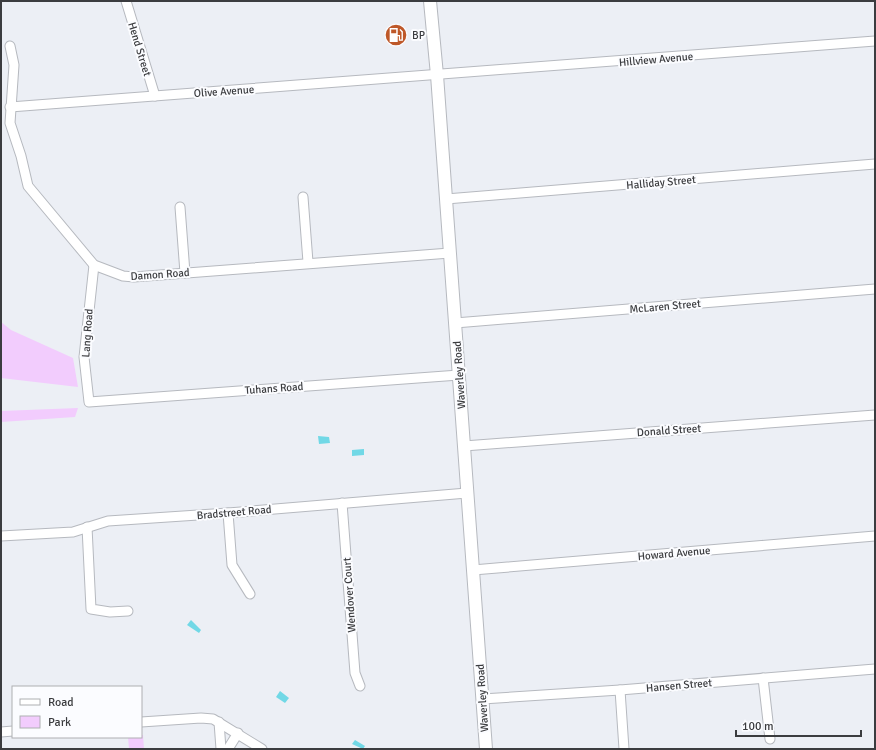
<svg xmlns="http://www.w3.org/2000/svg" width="876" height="750" viewBox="0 0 876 750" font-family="Signika,sans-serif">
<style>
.green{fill:#f2ccfd}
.water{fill:#71d8e6}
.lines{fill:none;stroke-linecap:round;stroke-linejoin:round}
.minor-casing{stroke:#b6b9bf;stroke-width:11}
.major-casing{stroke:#b6b9bf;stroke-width:14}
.minor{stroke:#fff;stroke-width:9}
.major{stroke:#fff;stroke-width:12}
.labels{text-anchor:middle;stroke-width:4;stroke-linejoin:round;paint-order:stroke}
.poi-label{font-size:11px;fill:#3b3c3f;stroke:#fbfcff;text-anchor:start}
.street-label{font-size:11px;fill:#3b3c3f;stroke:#fbfcff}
</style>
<rect width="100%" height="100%" fill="#eceff5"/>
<g class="green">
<polygon points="1,322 11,330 73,358 78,387 1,378"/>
<polygon points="78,408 75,417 1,422 1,411"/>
<polygon points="141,735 143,735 144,749 129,749 128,737 141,737"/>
</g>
<g class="water">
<polygon points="318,436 329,437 330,443 319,444"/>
<polygon points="364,449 364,455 352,456 352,450"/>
<polygon points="191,620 201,630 199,633 187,625"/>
<polygon points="280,691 289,698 285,703 276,697"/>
<polygon points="355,740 365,746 363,749 352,744"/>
</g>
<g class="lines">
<g class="minor-casing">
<g id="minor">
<polyline points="126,1 155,96"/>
<polyline points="10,46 14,65 10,123 21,156 28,186 94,265 123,276 134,277 450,253"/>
<polyline points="10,107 875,41"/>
<polyline points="303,197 308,262"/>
<polyline points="446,199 875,164"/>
<polyline points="180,207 185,273"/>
<polyline points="94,265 84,357 89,402 459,375"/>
<polyline points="455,323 875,289"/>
<polyline points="464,446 875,415"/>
<polyline points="342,503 355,673 360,686"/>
<polyline points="228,513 232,565 250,594"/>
<polyline points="87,527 91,609 110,612 128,611"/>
<polyline points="1,536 73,532 108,521 228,513 467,493"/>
<polyline points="473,570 875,536"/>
<polyline points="763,678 770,739"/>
<polyline points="620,690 624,749"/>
<polyline points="482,699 620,690 875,669"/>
<polyline points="141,722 201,718 213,719 262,749"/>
<polyline points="219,722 221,749"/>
<polyline points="1,732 13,731"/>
<polyline points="228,749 238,733"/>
</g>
</g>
<g class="major-casing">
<polyline id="major" points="430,1 437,75 486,749"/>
</g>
<use href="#minor" class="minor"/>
<use href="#major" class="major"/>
</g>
<defs>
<g id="fuel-disc" transform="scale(1.15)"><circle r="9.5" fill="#be5829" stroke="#fbfcff"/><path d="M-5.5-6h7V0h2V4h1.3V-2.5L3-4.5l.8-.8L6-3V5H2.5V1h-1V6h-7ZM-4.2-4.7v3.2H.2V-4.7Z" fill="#fff"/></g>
</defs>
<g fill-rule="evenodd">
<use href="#fuel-disc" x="396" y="35"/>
</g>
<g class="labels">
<g class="poi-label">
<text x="412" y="39">BP</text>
</g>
<g class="street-label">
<text transform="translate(140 49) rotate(73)" y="4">Hend Street</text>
<text transform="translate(656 59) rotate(-5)" y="4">Hillview Avenue</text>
<text transform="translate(224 91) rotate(-4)" y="4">Olive Avenue</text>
<text transform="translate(661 182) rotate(-5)" y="4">Halliday Street</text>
<text transform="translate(160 274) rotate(-4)" y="4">Damon Road</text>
<text transform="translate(665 306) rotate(-5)" y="4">McLaren Street</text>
<text transform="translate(87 333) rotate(-86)" y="4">Lang Road</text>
<text transform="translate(459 375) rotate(-94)" y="4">Waverley Road</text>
<text transform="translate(274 388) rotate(-4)" y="4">Tuhans Road</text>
<text transform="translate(669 430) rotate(-4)" y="4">Donald Street</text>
<text transform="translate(234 512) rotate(-5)" y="4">Bradstreet Road</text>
<text transform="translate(674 553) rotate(-5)" y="4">Howard Avenue</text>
<text transform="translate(349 595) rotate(-94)" y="4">Wendover Court</text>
<text transform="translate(679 685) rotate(-5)" y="4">Hansen Street</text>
<text transform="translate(482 698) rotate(-94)" y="4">Waverley Road</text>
</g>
</g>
<rect width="876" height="750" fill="none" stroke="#3b3c3f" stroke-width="4"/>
<rect x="12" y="686" width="130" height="52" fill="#fbfcff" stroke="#aeafb2"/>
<rect x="20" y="699" width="20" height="6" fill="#ffffff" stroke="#aeafb2"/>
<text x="48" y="706" font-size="12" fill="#3b3c3f">Road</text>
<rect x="20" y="716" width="20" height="12" fill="#f2ccfd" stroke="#aeafb2"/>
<text x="48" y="726" font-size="12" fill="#3b3c3f">Park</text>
<path d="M736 730v6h125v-6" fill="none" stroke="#3b3c3f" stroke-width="2"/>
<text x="742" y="730" font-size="12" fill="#3b3c3f" stroke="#fbfcff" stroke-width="3" paint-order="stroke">100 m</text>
</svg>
